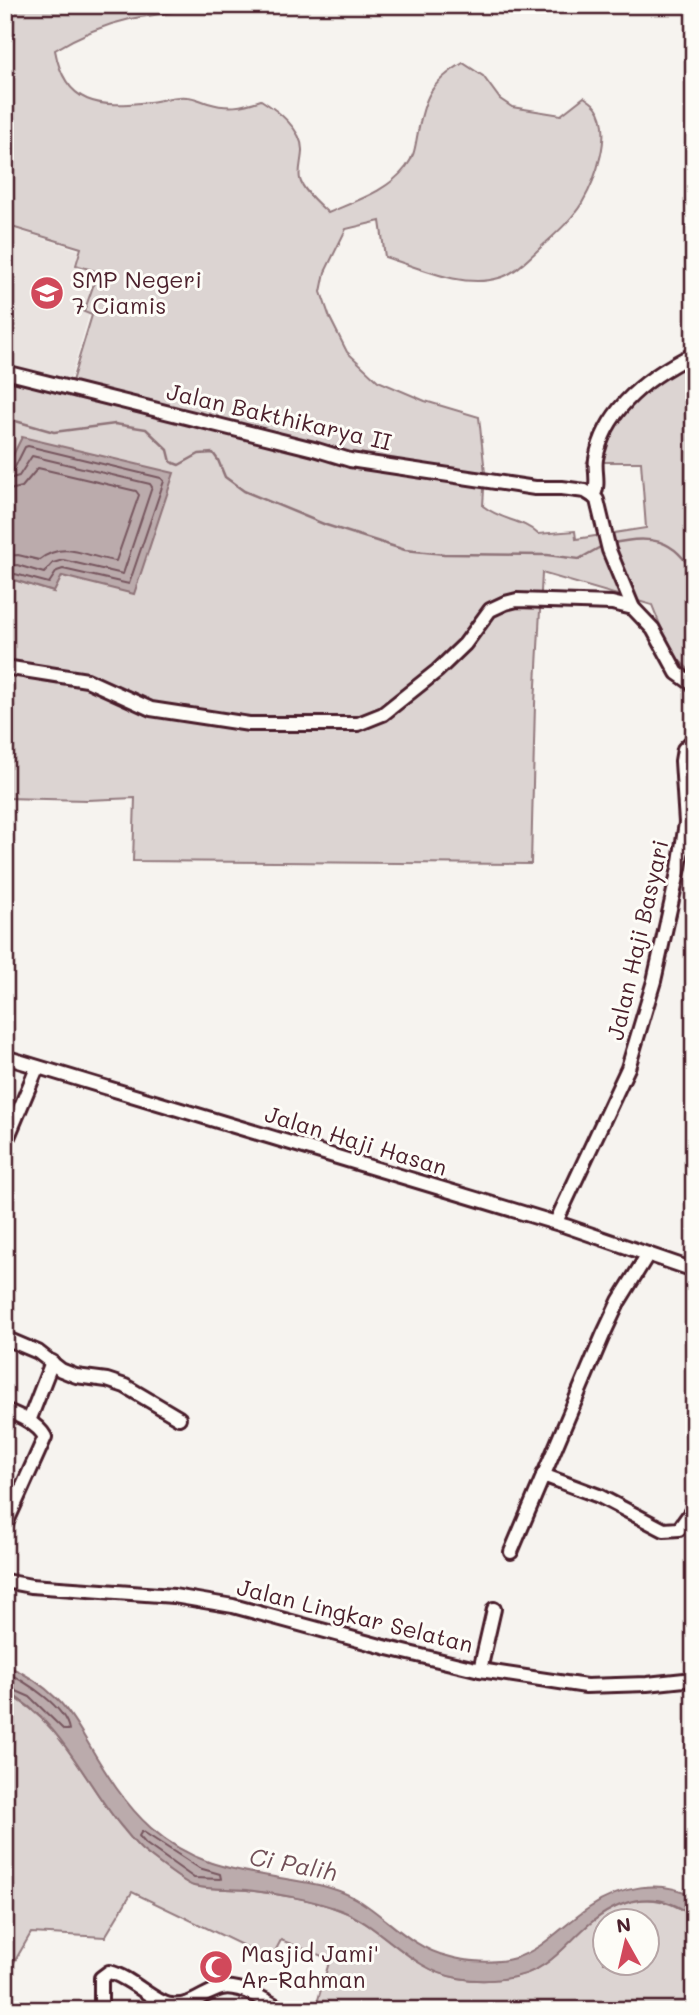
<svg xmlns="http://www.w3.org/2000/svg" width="699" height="2015" viewBox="0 0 699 2015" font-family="Mali,sans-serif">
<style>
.built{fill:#e9e3e0}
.green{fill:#dcd4d2;stroke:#937a7e;stroke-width:2;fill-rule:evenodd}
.water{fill:#bbabac;stroke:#8e7378;stroke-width:2}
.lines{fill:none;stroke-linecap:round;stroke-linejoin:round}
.shore{stroke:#77575f;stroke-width:2}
.stream{stroke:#8e7378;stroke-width:2.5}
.minor-casing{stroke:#4a1f2b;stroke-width:18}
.minor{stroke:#fdfcf7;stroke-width:12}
.labels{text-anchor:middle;stroke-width:6;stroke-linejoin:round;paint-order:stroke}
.poi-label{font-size:23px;fill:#4a1f2b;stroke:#fdfcf7;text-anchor:start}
.street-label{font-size:23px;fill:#4a1f2b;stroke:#fdfcf7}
.water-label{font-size:24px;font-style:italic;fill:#725058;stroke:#fdfcf7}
</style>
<rect width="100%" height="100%" fill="#f6f3ef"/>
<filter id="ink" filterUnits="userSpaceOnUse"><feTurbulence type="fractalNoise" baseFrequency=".0143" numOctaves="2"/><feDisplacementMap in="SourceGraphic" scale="14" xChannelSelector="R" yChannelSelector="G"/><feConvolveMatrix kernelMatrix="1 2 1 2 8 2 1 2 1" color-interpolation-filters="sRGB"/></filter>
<g filter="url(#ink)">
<polygon class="built" points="5,226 79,250 74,266 95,272 83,313 89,315 69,384 5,367"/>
<g class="green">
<path d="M 5,5 L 193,5 C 173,15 151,14 130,19 C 103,25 78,36 55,50 C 65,106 100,108 149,102 C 161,101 175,95 187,97 C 194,97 201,101 208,103 C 228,109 241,107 261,100 C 277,110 303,130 302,151 C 302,159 298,171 300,179 C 302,190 320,205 328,213 C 355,201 388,191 406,167 C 414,157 415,148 417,137 C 424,99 429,83 463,63 L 483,76 L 500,99 L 512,107 L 561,115 L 584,97 C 588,100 593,103 596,107 C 614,131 595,181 582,203 C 571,221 553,236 538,250 C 527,260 514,274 499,278 C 463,289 420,268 385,257 L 380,221 L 346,229 L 325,272 L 321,292 L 330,318 L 347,352 L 378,381 L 425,401 L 479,417 L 485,473 L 483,506 C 502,521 522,519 538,534 L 575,531 L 576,539 L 646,528 L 641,462 L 587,462 C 617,400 634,380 694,346 L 694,675 L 671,652 L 652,605 L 542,573 L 535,704 L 531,864 L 133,861 L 135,798 L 87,800 L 5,798 L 5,589 L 14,580 L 53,592 L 5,471 L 5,375 L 69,391 L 92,315 L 84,312 L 98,272 L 76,265 L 81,248 L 5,225 Z"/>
<path d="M 5,1692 C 61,1720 83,1780 121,1826 C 128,1834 134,1843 142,1850 C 151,1857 185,1883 194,1886 C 211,1890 230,1888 247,1890 C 277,1894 312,1899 340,1910 C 383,1926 411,1970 458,1978 C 485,1983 523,1980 545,1964 C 563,1952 576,1934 593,1921 C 627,1895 658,1891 694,1917 L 694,2010 L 315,2010 L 330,1959 L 281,1940 L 271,1959 L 132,1892 L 105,1937 L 31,1933 L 9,1971 L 5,1969 ZM 604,1920 L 646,1920 L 646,1962 L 604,1962 Z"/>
</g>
<g class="water">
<polygon points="22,437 174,473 134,594 62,576 54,592 14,580 5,589 5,471"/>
<path d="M 5,1665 C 25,1673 42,1684 58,1700 C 70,1712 79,1728 88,1743 C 105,1772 125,1805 151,1828 C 196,1867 236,1870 292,1880 C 310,1883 328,1886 344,1893 C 381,1908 405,1946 447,1956 C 466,1962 495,1964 515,1958 C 544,1949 564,1924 589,1908 C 621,1886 659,1879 694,1896 L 694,1917 C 660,1890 626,1896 593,1921 C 576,1934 563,1952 545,1964 C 523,1980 485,1983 458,1978 C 411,1971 383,1926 340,1910 C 312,1899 277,1894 247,1890 C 230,1888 211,1890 194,1886 C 185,1884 151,1857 142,1850 C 134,1843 128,1834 121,1826 C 83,1780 61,1720 5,1691 Z"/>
</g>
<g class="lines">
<g class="shore">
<polyline points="5,472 14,469 25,447 28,446 161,478 164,481 129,584 63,569 57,571 49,583 15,574 5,579"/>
<polyline points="5,480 19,476 32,456 150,484 152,487 123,574 63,560 53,563 44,573 17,565 5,567"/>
<path d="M 5,491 L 22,487 L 38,468 L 136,491 L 139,495 L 116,561 C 87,558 66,539 39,560 L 18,555 L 5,556"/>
<path d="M 5,1672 C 25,1681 66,1707 69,1730 L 64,1730 L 30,1697 L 5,1686"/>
<polygon points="142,1831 199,1868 220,1874 221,1879 194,1878 146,1844 139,1836"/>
</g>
<g class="stream">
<polyline points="5,418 54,432 115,424 146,429 168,450 171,462 179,465 199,454 213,453 218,460 225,477 244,491 326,525 405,550 444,554 547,555 579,559 604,545"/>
<path d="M 610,544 C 649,534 675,538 694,575"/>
</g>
<g class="minor-casing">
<g id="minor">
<polyline points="5,372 314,449 350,460 535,488 562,488 585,491 593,496 597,500 609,550 633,608"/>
<path d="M 593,496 C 600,485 594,471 596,459 C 605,408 651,375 694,354"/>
<polyline points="5,667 87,680 151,709 249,724 358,724 383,714 437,671 465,644 490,610 505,603 517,600 612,603 633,608 653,629 677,673 694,685"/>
<polyline points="5,1057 566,1226 694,1270"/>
<polyline points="5,1144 37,1068"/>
<polyline points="556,1222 628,1068 654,981 679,868 686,823 682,761 684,749 694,739"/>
<polyline points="5,1338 38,1352 61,1370 76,1376 107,1380 125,1386 179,1418"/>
<path d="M 5,1410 C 20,1416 37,1423 45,1437 L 5,1526"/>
<polyline points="29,1421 52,1362"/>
<polyline points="543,1475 599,1496 664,1530 679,1529 694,1508"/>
<polyline points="511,1552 603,1335 619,1301 648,1254"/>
<polyline points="5,1581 31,1586 174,1596 233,1606 388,1648 480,1670 586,1686 647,1684 694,1679"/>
<polyline points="480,1670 494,1609"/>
<path d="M 101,2010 L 101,1978 L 109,1972 C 131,1977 154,2003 171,2005 C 191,2008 204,1992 222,1988 C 238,1984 268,2001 282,2010"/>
</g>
</g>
<use href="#minor" class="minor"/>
</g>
</g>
<defs>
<g id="school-disc" transform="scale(1.75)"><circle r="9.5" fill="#d1495b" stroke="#fdfcf7"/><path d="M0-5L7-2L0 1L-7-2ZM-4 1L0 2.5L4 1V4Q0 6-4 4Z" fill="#fff"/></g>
<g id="mosque-disc" transform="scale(1.75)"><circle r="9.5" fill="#d1495b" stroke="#fdfcf7"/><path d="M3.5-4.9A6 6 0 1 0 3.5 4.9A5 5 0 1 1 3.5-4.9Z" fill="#fff"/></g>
</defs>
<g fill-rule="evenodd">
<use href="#school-disc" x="47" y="293"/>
<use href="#mosque-disc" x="216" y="1967"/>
</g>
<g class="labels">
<g class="poi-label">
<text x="72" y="288">SMP Negeri<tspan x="72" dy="26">7 Ciamis</tspan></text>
<text x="241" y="1962">Masjid Jami'<tspan x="241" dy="26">Ar-Rahman</tspan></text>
</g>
<g class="street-label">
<text transform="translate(279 417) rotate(13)" y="8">Jalan Bakthikarya II</text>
<text transform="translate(638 940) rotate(-77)" y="8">Jalan Haji Basyari</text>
<text transform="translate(356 1141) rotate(17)" y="8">Jalan Haji Hasan</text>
<text transform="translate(355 1616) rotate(14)" y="8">Jalan Lingkar Selatan</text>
</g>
<g class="water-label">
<text transform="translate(293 1865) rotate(11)" y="8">Ci Palih</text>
</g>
</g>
<rect width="699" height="2015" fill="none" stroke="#fdfcf7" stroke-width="28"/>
<rect x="14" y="14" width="671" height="1987" fill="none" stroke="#4a1f2b" stroke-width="2.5" filter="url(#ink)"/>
<g transform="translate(626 1942) rotate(352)"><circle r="33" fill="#fdfcf7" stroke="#b5a4a5" stroke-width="2"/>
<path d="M0-5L12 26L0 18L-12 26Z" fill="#d1495b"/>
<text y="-10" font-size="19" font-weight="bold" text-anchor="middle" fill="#4a1f2b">N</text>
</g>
</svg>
